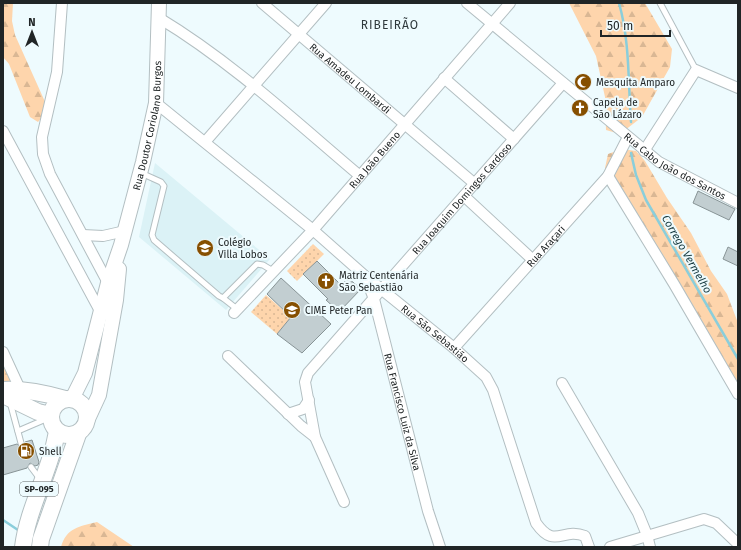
<svg xmlns="http://www.w3.org/2000/svg" width="741" height="550" viewBox="0 0 741 550" font-family="'Fira Sans',sans-serif">
<style>
.built{fill:#dbf2f6}
.grass{fill:url(#grass-dots)}
.forest{fill:url(#forest-firs)}
.lines{fill:none;stroke-linecap:round;stroke-linejoin:round}
.stream{stroke:#8acedb;stroke-width:2.5}
.building{fill:#c2ced1;stroke:#889496}
.lane-casing{stroke:#b3bfc2;stroke-width:7}
.street-casing{stroke:#b3bfc2;stroke-width:12}
.secondary-casing{stroke:#b3bfc2;stroke-width:16}
.primary-casing{stroke:#b3bfc2;stroke-width:18}
.lane{stroke:#fff;stroke-width:5}
.street{stroke:#fff;stroke-width:10}
.secondary{stroke:#fff;stroke-width:14}
.primary{stroke:#fff;stroke-width:16}
.labels{text-anchor:middle;stroke-width:4;stroke-linejoin:round;paint-order:stroke}
.shield{fill:#eefbfe;stroke:#5e6567;stroke-width:1}
.shield-label{font-size:9px;font-weight:bold;fill:#202526}
.street-label{font-size:10px;fill:#202526;stroke:#eefbfe}
.poi-label{font-size:10px;fill:#202526;stroke:#eefbfe;text-anchor:start}
.water-label{font-size:11px;font-style:italic;fill:#193b41;stroke:#eefbfe}
.quarter-label{font-size:12px;letter-spacing:1px;fill:#2f393c;stroke:#eefbfe}
</style>
<defs>
<pattern id="grass-dots" width="8" height="8" patternUnits="userSpaceOnUse"><rect width="8" height="8" fill="#fed5ac"/><path d="M2 2h.1M6 6h.1" fill="none" stroke="#d9b794" stroke-width="1.8" stroke-linecap="round"/></pattern>
<pattern id="forest-firs" width="22" height="20" patternUnits="userSpaceOnUse"><rect width="22" height="20" fill="#fed5ac"/><path d="M5 1l3.5 6h-7zM16 11l3.5 6h-7z" fill="#d9b794"/></pattern>
</defs>
<rect width="100%" height="100%" fill="#eefbfe"/>
<polygon class="built" points="155,163 270,259 226,310 139,237"/>
<g class="grass">
<polygon points="313,244 324,254 297,281 287,271"/>
<polygon points="266,295 291,317 277,334 251,312"/>
<polygon points="3,353 19,389 3,388"/>
</g>
<g class="forest">
<polygon points="3,3 13,3 12,21 15,35 46,104 44,115 38,122 30,117 9,64 3,57"/>
<polygon points="569,3 645,3 672,49 670,67 642,117 620,134 606,130 605,97 596,56"/>
<polygon points="622,149 636,151 645,161 667,198 691,233 711,271 727,294 738,323 738,388 609,181 605,168 608,154"/>
<path d="M 97,522 L 134,547 L 61,547 C 66,528 80,526 97,522 Z"/>
</g>
<g class="lines">
<g class="stream">
<path d="M 619,3 C 630,42 628,82 631,122"/>
<polyline points="631,153 636,175 646,200 738,359"/>
<polyline points="3,520 18,530"/>
</g>
</g>
<g class="building">
<polygon points="698,191 735,209 729,220 693,203"/>
<polygon points="728,247 738,252 738,266 723,259"/>
<polygon points="317,261 341,285 348,278 361,289 339,312 326,300 328,299 303,274"/>
<polygon points="281,278 331,324 302,353 277,334 291,317 267,294"/>
<polygon points="32,440 39,462 38,465 35,466 30,463 27,468 3,475 3,448 17,444 22,447 25,442"/>
</g>
<g class="lines">
<g class="lane-casing">
<g id="lane">
<polyline points="660,3 696,70"/>
<polyline points="141,173 161,182 164,186 152,235 154,240 219,296 223,298 257,264 263,265 273,271"/>
<polyline points="223,298 237,309"/>
<polyline points="10,402 21,443"/>
<polyline points="18,431 46,419"/>
<polyline points="31,467 40,479"/>
</g>
</g>
<g class="street-casing">
<g id="street">
<polyline points="62,3 57,72 42,137 43,154 50,174 108,283"/>
<path id="s1" d="M 262,3 L 475,184"/>
<path id="s2" d="M 467,3 L 659,162 L 738,203"/>
<path d="M 159,18 C 232,62 296,122 360,176"/>
<polyline points="444,78 514,139"/>
<path id="s3" d="M 156,103 L 313,230 L 365,276 L 454,348 L 486,377 L 493,390 L 536,523 C 555,550 562,527 585,536 L 589,547"/>
<polyline points="3,131 100,311"/>
<polyline points="205,142 326,3"/>
<polyline points="644,151 696,70 738,88"/>
<polyline points="608,176 674,284 738,394"/>
<polyline points="464,196 533,260"/>
<polyline points="83,235 103,236 125,231"/>
<path id="s4" d="M 365,276 L 374,299 L 428,511 L 440,547"/>
<path id="s5" d="M 234,313 L 313,230 L 510,3"/>
<path id="s6" d="M 454,348 L 608,176 L 628,137"/>
<polyline points="3,352 20,389"/>
<path id="s7" d="M 228,356 L 301,426 L 315,437 L 305,382 L 308,373 L 563,83"/>
<polyline points="562,383 638,513 647,535 650,547"/>
<polyline points="288,414 303,409 309,400"/>
<polyline points="315,437 344,502"/>
<polyline points="610,547 704,519 716,523 738,544"/>
</g>
</g>
<g class="secondary-casing">
<g id="secondary">
<path id="s8" d="M 72,399 L 85,373 L 108,283 L 121,245 L 143,162 L 156,103 L 159,3"/>
<polyline points="87,421 99,395 116,300 119,269"/>
</g>
</g>
<g class="primary-casing">
<g id="primary">
<path d="M 3,390 C 25,389 44,393 65,399"/>
<polyline points="3,395 38,412 50,415"/>
<circle cx="69" cy="417" r="18"/>
<path d="M 23,547 C 27,515 42,486 51,456 C 54,448 55,440 57,432"/>
<polyline points="40,547 41,539 78,434"/>
</g>
</g>
<use href="#lane" class="lane"/>
<use href="#street" class="street"/>
<use href="#secondary" class="secondary"/>
<use href="#primary" class="primary"/>
</g>
<defs>
<g id="mosque-disc" transform="scale(0.9)"><circle r="9.5" fill="#864f00" stroke="#eefbfe"/><path d="M3.5-4.9A6 6 0 1 0 3.5 4.9A5 5 0 1 1 3.5-4.9Z" fill="#fff"/></g>
<g id="church-disc" transform="scale(0.9)"><circle r="9.5" fill="#864f00" stroke="#eefbfe"/><path d="M-1.2-6h2.4v3.5h3.3v2.4h-3.3V6h-2.4V-.1h-3.3v-2.4h3.3Z" fill="#fff"/></g>
<g id="school-disc" transform="scale(0.9)"><circle r="9.5" fill="#864f00" stroke="#eefbfe"/><path d="M0-5L7-2L0 1L-7-2ZM-4 1L0 2.5L4 1V4Q0 6-4 4Z" fill="#fff"/></g>
<g id="fuel-disc" transform="scale(0.9)"><circle r="9.5" fill="#864f00" stroke="#eefbfe"/><path d="M-5.5-6h7V0h2V4h1.3V-2.5L3-4.5l.8-.8L6-3V5H2.5V1h-1V6h-7ZM-4.2-4.7v3.2H.2V-4.7Z" fill="#fff"/></g>
</defs>
<g fill-rule="evenodd">
<use href="#mosque-disc" x="583" y="82"/>
<use href="#church-disc" x="580" y="108"/>
<use href="#school-disc" x="205" y="248"/>
<use href="#church-disc" x="326" y="281"/>
<use href="#school-disc" x="292" y="310"/>
<use href="#fuel-disc" x="26" y="451"/>
</g>
<g class="labels">
<rect class="shield" x="20" y="482" width="38" height="14" rx="3"/>
<g class="shield-label">
<text x="39" y="492">SP-095</text>
</g>
<g class="street-label">
<text dy="4" stroke="none"><textPath href="#s1" startOffset="116">Rua Amadeu Lombardi</textPath></text>
<text dy="4" stroke="none"><textPath href="#s8" startOffset="285">Rua Doutor Coriolano Burgos</textPath></text>
<text dy="4" stroke="none"><textPath href="#s5" startOffset="208">Rua João Bueno</textPath></text>
<text dy="4" stroke="none"><textPath href="#s2" startOffset="265">Rua Cabo João dos Santos</textPath></text>
<text dy="4" stroke="none"><textPath href="#s7" startOffset="417">Rua Joaquim Domingos Cardoso</textPath></text>
<text dy="4" stroke="none"><textPath href="#s6" startOffset="137">Rua Araçari</textPath></text>
<text dy="4" stroke="none"><textPath href="#s3" startOffset="362">Rua São Sebastião</textPath></text>
<text dy="4" stroke="none"><textPath href="#s4" startOffset="141">Rua Francisco Luiz da Silva</textPath></text>
</g>
<g class="poi-label">
<text x="596" y="86">Mesquita Amparo</text>
<text x="593" y="106">Capela de<tspan x="593" dy="12">São Lázaro</tspan></text>
<text x="218" y="246">Colégio<tspan x="218" dy="12">Villa Lobos</tspan></text>
<text x="339" y="279">Matriz Centenária<tspan x="339" dy="12">São Sebastião</tspan></text>
<text x="305" y="314">CIME Peter Pan</text>
<text x="39" y="455">Shell</text>
</g>
<g class="water-label">
<text transform="translate(687 254) rotate(60)" y="4">Corrego Vermelho</text>
</g>
<g class="quarter-label">
<text x="390" y="29">RIBEIRÃO</text>
</g>
</g>
<rect width="741" height="550" fill="none" stroke="#202526" stroke-width="8"/>
<g transform="translate(32 32)" stroke="#eefbfe" stroke-width="3" paint-order="stroke">
<path d="M0-3L7 15L0 10L-7 15Z" fill="#202526"/>
<text y="-6" font-size="11" font-weight="bold" text-anchor="middle" fill="#202526">N</text>
</g>
<path d="M601 30v6h69v-6" fill="none" stroke="#202526" stroke-width="2"/>
<text x="607" y="30" font-size="12" fill="#202526" stroke="#eefbfe" stroke-width="3" paint-order="stroke">50 m</text>
</svg>
